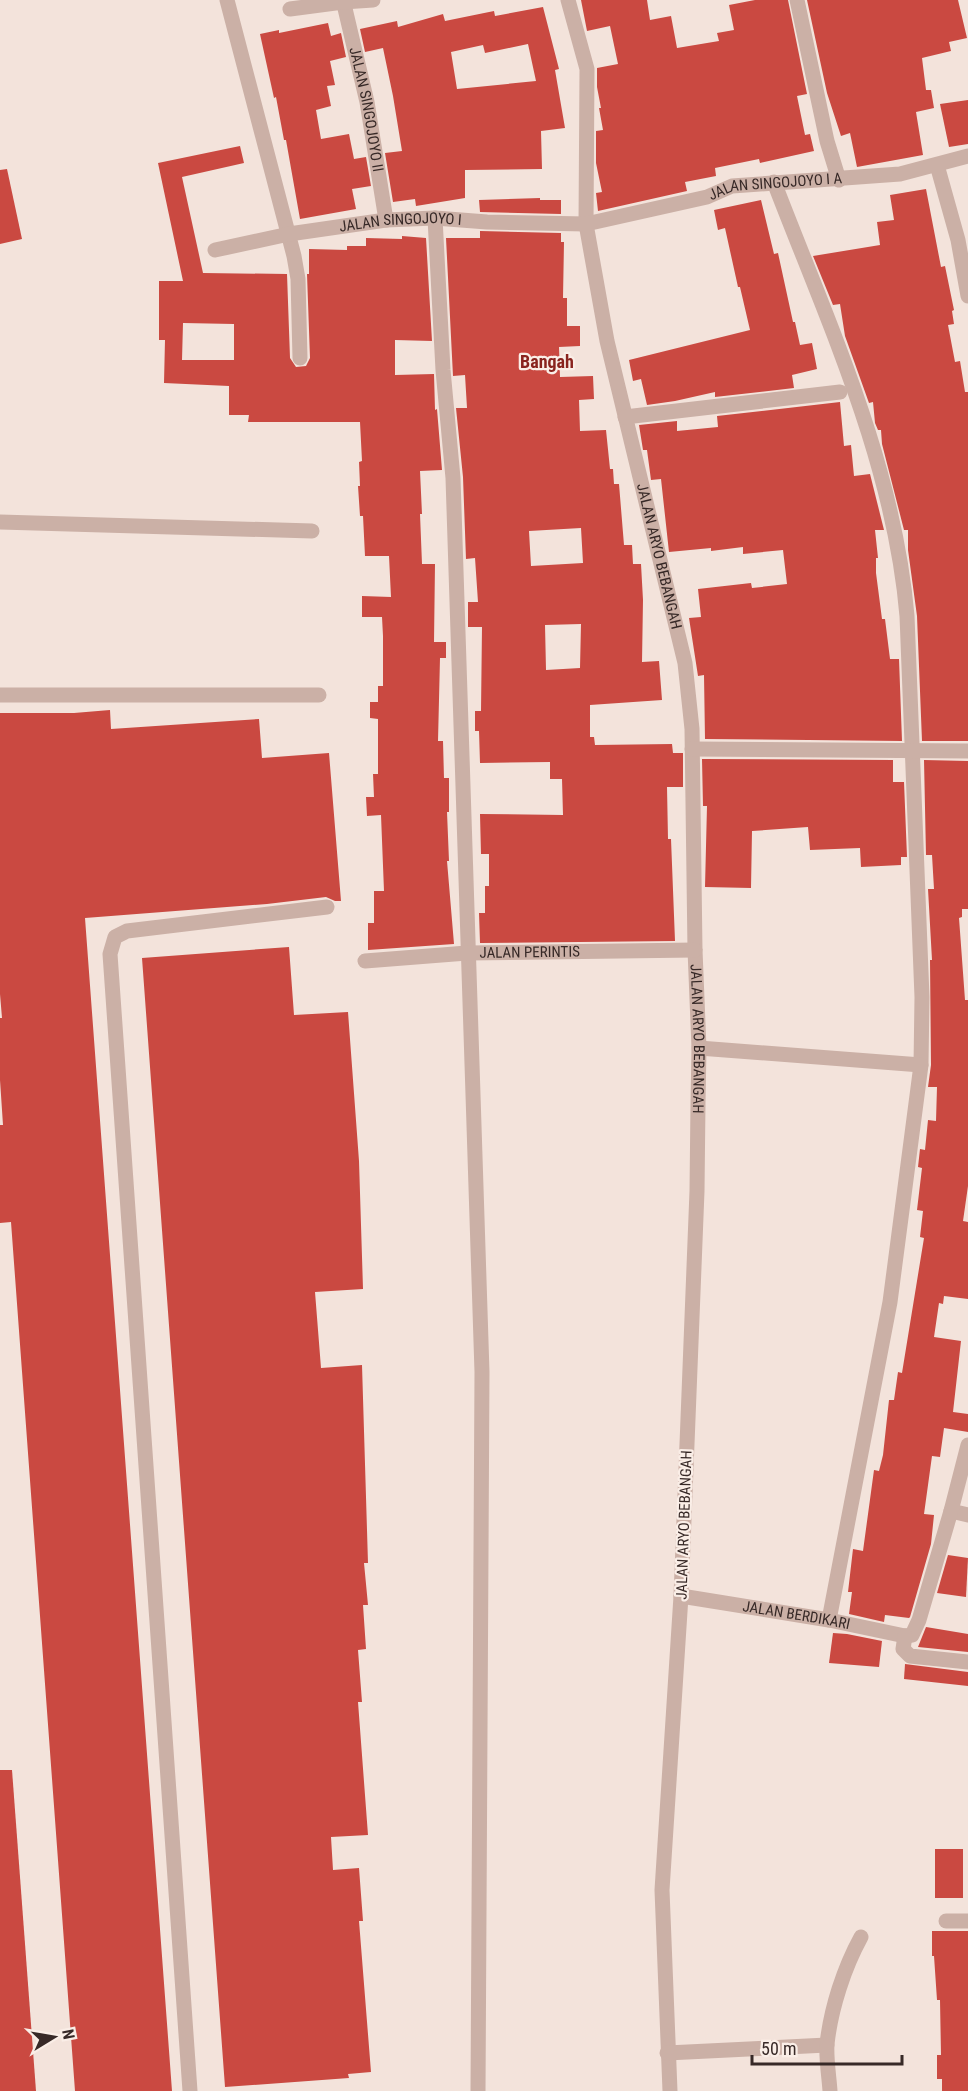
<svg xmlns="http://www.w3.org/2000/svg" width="968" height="2091" viewBox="0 0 968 2091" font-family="'Roboto Condensed',sans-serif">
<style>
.building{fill:#ca4941;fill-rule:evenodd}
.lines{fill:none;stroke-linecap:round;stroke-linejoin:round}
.minor{stroke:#cbb0a6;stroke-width:15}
.labels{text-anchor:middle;stroke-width:4.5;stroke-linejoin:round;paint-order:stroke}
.street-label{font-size:15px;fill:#372927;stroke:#faeee7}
.quarter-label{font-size:18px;font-weight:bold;fill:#89231e;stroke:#faeee7}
</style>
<rect width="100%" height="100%" fill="#f3e3db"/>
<g class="building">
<polygon points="581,0 647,0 650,20 671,16 677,48 719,41 717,33 734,30 729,5 755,0 788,0 807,94 797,96 805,135 810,134 814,151 760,163 759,159 715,168 716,176 685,182 687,191 598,211 596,193 602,192 596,163 596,131 603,130 599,108 601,108 597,87 597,68 618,64 610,26 587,31"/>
<polygon points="807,0 958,0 967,38 949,42 951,51 922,58 926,90 931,90 934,108 916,112 923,155 857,167 850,133 841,136 827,93"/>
<path d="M 543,7 L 559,69 L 555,70 L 565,128 L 541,131 L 542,169 L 465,170 L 465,198 L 416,206 L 415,199 L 393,202 L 385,153 L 402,151 L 393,96 L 383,48 L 365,52 L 360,29 L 397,21 L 398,27 L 443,14 L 445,21 L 494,11 L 495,16 ZM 528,44 L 536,81 L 457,89 L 451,52 L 483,45 L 485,53 Z"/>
<polygon points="328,23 331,36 341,33 346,57 330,61 335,85 327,86 331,106 316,110 321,139 349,134 354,159 366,157 371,186 352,189 356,209 300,219 286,140 284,140 276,97 274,98 260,34 279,30 279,33"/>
<polygon points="968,100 968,144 949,147 940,104"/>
<path d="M 240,146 L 244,163 L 182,177 L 203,273 L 287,274 L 290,358 L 296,367 L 306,366 L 310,358 L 307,274 L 309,274 L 309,249 L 347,250 L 347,246 L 366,246 L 366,238 L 402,239 L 402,236 L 426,238 L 432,341 L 395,340 L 395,375 L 434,374 L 435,410 L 437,409 L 442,470 L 420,471 L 422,514 L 420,514 L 422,564 L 435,564 L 434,642 L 446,642 L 446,658 L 440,658 L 438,741 L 443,741 L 444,778 L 449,778 L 449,812 L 447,812 L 449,861 L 447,861 L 454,944 L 368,950 L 368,923 L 374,923 L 374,891 L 384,891 L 381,815 L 367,816 L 366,797 L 374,797 L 373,774 L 378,774 L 378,719 L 370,718 L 370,702 L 378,702 L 378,686 L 383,686 L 383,636 L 382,617 L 362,617 L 362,596 L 391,597 L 389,556 L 365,556 L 363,516 L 360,516 L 358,486 L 360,486 L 359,462 L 362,461 L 360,422 L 248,422 L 249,415 L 229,415 L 229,386 L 164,383 L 165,340 L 159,340 L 159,281 L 183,281 L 158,163 ZM 183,323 L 234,324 L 234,360 L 182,360 Z"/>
<polygon points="7,169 22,239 0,244 0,170"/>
<polygon points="926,189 941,267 945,266 954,310 952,311 954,324 948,325 955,362 960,361 965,392 968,392 968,741 922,741 917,616 908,550 908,530 904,530 882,444 881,430 878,430 875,423 873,402 869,403 845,336 840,304 833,305 813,256 880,245 877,222 894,220 890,195"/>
<polygon points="540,198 540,200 561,200 561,214 480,212 479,200"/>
<polygon points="761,200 774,254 778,253 793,322 795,322 800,345 812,343 817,369 792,375 794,388 715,397 715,392 675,401 647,405 641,379 633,381 629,360 750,330 740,287 738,287 725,228 718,230 714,210"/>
<path d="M 480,231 L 561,233 L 561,242 L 564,242 L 563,298 L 567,298 L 567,326 L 580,326 L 580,346 L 559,347 L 560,377 L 593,376 L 594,399 L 579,400 L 580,431 L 606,430 L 610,469 L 613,469 L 614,484 L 619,484 L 624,545 L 632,545 L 633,564 L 641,564 L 643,600 L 642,662 L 659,661 L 662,700 L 590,705 L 590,737 L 594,737 L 595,745 L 672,744 L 673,753 L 683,753 L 683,787 L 667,787 L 668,839 L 671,839 L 675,941 L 480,943 L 479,913 L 485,913 L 485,886 L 489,886 L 489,854 L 481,854 L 480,814 L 563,815 L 562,779 L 550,779 L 550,762 L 480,763 L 479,731 L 475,731 L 475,711 L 481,711 L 482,627 L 468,627 L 468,602 L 478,602 L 475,558 L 466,559 L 463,477 L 456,408 L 467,408 L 465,375 L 453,376 L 446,238 L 480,238 ZM 581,528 L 583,563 L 531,566 L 529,531 ZM 581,624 L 580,668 L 546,670 L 545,625 Z"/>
<polygon points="840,402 844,446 851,445 854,476 870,474 884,530 875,530 878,558 876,558 876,573 882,619 885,619 890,659 899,659 902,741 705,739 704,675 698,676 689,618 701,617 698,589 751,583 752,588 787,584 783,550 743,554 743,547 711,551 711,548 669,552 661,479 651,480 647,450 643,450 639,425 677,421 677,431 718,427 717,416"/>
<polygon points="110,710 111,729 259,719 262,758 329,753 341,901 335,901 326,897 267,904 85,918 172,2091 75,2091 11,1222 0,1223 0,1125 3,1125 0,1080 0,1018 2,1018 0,994 0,713 74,713"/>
<polygon points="702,759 893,760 893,782 904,782 907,857 901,857 901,865 861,867 860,848 810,850 808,827 752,831 751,888 705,887 707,806 703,806"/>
<polygon points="924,760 968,761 968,909 962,909 962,917 959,918 965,1000 968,1000 968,1186 963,1221 968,1222 968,1299 944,1296 943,1304 939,1303 934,1337 961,1341 953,1412 968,1414 968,1432 944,1428 940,1457 932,1456 924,1514 934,1515 931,1544 910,1617 909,1618 885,1615 884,1622 849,1614 852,1592 848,1592 853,1549 863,1551 874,1470 879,1471 883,1455 889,1400 894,1400 898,1372 902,1373 924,1238 920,1237 923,1211 917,1210 922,1168 918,1167 920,1149 925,1150 928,1120 936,1121 937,1087 928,1087 931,1065 930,960 932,960 928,889 934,889 932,855 926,855"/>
<polygon points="289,947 294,1015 348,1012 359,1161 363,1289 315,1292 321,1368 362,1365 368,1563 364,1563 368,1605 363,1605 366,1649 358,1650 362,1702 358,1702 368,1835 331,1837 333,1870 359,1868 363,1921 359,1921 371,2072 348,2074 349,2078 225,2087 142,958"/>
<polygon points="948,1555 968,1558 966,1597 937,1593"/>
<polygon points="926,1627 968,1634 968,1652 918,1647"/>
<polygon points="833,1633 847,1634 882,1641 879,1667 829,1663"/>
<polygon points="905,1664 968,1672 968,1686 904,1679"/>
<polygon points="0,1770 12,1770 36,2091 0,2091"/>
<rect x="935" y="1849" width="28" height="49"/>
<polygon points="932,1931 968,1931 968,2091 942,2091 942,2079 937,2079 937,2055 941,2055 940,2000 937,2000 934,1956 932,1956"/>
</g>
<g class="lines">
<g class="minor">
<polyline points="227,0 294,256 298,279 300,358"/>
<path id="s1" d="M 343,0 L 367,102 L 386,220"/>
<path id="s2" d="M 568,0 L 587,69 L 586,224 L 607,341 L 685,663 L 692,729 L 695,950 L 699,1048 L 698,1103 L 697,1191 L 681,1596 L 662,1890 L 670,2091"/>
<polyline points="797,0 827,141 839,180"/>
<polyline points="290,9 343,2 373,0"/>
<polyline points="937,165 958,240 968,296"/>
<path d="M 774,182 C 828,323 894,463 907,616 L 922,997 L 921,1065 L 890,1302 L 829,1620"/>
<polyline points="435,218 443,370 453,478 482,1372 478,2091"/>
<path id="s3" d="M 215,250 L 289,234 L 386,220 L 435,218 L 487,222 L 586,224 L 707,197 L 732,186 L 900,174 L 968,156"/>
<polyline points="625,417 840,392"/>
<polyline points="0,522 312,531"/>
<polyline points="0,695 319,695"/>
<polyline points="692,749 968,751"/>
<path id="s4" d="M 365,961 L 467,953 L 695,950"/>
<polyline points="699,1048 921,1065"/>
<polyline points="951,1511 968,1515"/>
<path id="s5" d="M 681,1596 L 829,1620 L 905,1636 L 912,1635 L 919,1620 L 951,1511 L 968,1445"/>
<polyline points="905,1636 903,1649 910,1656 968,1662"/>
<polyline points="946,1921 968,1921"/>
<polyline points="667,2053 827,2045"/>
<polyline points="190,2091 110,954 115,937 127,931 327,907"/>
<path d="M 830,2091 C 829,2076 826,2059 827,2044 C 831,2008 844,1968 861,1937"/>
</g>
</g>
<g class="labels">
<g class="street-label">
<text dy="5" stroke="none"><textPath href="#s1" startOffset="112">JALAN SINGOJOYO II</textPath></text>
<text dy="5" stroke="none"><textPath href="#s3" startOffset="568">JALAN SINGOJOYO I A</textPath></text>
<text dy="5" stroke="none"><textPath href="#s3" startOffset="188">JALAN SINGOJOYO I</textPath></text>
<text dy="5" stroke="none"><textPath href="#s2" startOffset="567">JALAN ARYO BEBANGAH</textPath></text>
<text dy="5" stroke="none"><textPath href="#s4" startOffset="165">JALAN PERINTIS</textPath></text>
<text dy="5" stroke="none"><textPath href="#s2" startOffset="1053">JALAN ARYO BEBANGAH</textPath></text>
<text transform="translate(684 1525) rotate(-88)" y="5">JALAN ARYO BEBANGAH</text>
<text dy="5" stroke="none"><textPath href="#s5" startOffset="117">JALAN BERDIKARI</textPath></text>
</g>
<g class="quarter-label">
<text x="547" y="368">Bangah</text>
</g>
</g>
<g transform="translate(54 2037) rotate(79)" stroke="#faeee7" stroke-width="4.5" paint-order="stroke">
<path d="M0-4.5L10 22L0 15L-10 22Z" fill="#372927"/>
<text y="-9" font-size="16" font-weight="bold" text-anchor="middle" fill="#372927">N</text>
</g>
<path d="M752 2055v9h150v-9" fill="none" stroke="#372927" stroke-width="3"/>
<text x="761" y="2055" font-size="18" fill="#372927" stroke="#faeee7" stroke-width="4.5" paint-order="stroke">50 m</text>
</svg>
